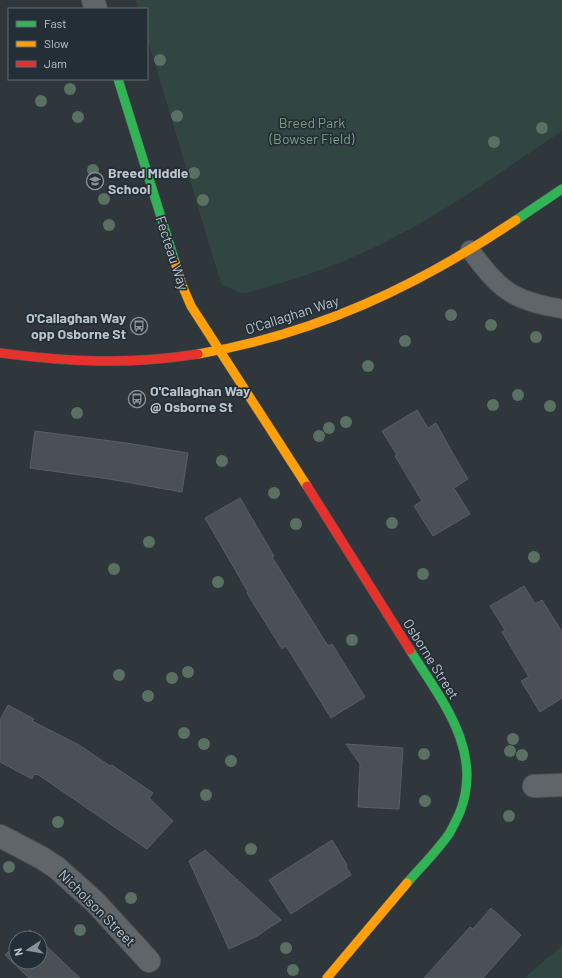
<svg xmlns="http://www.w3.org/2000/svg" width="562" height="978" viewBox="0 0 562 978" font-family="Barlow,sans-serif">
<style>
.green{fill:#314543}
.building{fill:#4a5055;stroke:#585e63}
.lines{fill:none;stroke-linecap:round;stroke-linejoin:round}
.lane-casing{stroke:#4e5356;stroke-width:20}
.street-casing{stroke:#4e5356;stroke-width:24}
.fast-casing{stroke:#4e5356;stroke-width:10}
.slow-casing{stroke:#4e5356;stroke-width:10}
.jam-casing{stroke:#4e5356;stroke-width:10}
.lane{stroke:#60656a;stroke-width:18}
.street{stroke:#60656a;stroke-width:22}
.fast{stroke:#30b455;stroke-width:9}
.slow{stroke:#ff9f0a;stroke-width:9}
.jam{stroke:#e5322d;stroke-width:9}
.tree{fill:#5a7061}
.labels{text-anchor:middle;stroke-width:3.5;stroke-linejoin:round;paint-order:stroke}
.park-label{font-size:14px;fill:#7d9e7f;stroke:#232e36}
.poi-label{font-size:14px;font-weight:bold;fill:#bcc4cb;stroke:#232e36;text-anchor:start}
.street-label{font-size:14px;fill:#bcc4cb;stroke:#232e36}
</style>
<rect width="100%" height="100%" fill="#30373c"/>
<g class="green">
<path d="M 136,0 L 562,0 L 562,131 C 497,174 432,222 360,254 C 323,271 285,282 246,293 L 242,293 L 222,285 L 219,277 L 147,37 L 147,9 L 139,9 Z"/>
<polygon points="562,946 562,978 526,978 530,973"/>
</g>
<g class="building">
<polygon points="417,410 428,428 436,423 452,452 468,479 454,488 470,514 433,536 414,506 422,501 395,456 397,455 382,431"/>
<polygon points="35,431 126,443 188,453 182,492 109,479 30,468"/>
<polygon points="240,498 274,556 272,557 328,646 332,644 365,697 331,718 286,646 282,649 247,593 248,592 205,518"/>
<polygon points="524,586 535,604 542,600 562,632 562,698 540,712 521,681 529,677 502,632 505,630 490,606"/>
<polygon points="8,705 34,719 32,721 79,745 110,766 112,765 153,793 149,798 173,821 147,849 37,774 36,775 34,774 32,779 0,762 0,720"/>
<polygon points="346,744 403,748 399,809 358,807 360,764"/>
<polygon points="332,840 347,865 346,867 351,875 291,914 269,880"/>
<polygon points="205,850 281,920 257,936 229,949 189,861"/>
<polygon points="491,908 521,935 483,978 424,978 470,927 473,929"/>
<polygon points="30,930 38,938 22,938"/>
<polygon points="40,940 80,978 29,978 5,955 16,944 16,962 40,962"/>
</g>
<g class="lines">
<g class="lane-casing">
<path id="lane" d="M 470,250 C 501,291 511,300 562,309"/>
</g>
<g class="street-casing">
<g id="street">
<polyline points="93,0 96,9"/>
<polyline points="534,786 562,785"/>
<polyline points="0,836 42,858 57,868 95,902 149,961"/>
</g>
</g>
<g class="fast-casing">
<g id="fast">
<polyline points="118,79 175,262"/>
<polyline points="516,220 562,189"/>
<path d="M 407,883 C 421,867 437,851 449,834 C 453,827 457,819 460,812 C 484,750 441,700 410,650"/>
</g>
</g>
<g class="slow-casing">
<g id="slow">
<polyline points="175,262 182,285 191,306 307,486"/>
<path d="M 198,354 C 316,334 418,286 516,220"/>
<polyline points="327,978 407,883"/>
</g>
</g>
<g class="jam-casing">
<g id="jam">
<path d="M 0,353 C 68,362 130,365 198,354"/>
<polyline points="307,486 410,650"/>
</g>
</g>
<use href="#lane" class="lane"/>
<use href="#street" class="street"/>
<use href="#fast" class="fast"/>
<use href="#slow" class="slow"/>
<use href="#jam" class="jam"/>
</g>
<g class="tree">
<circle cx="160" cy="60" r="6"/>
<circle cx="70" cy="89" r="6"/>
<circle cx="41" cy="101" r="6"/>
<circle cx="177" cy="116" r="6"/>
<circle cx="78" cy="117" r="6"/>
<circle cx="542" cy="128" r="6"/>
<circle cx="494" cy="142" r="6"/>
<circle cx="93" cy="170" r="6"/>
<circle cx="194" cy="173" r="6"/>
<circle cx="104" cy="199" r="6"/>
<circle cx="203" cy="200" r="6"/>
<circle cx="109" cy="225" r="6"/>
<circle cx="451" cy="315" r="6"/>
<circle cx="491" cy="325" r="6"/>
<circle cx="536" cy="337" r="6"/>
<circle cx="405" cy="341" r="6"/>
<circle cx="368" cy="366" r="6"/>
<circle cx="518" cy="395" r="6"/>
<circle cx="493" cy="405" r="6"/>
<circle cx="550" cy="406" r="6"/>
<circle cx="77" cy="413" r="6"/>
<circle cx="346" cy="422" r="6"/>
<circle cx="329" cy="428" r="6"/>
<circle cx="319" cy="436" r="6"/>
<circle cx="222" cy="461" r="6"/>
<circle cx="274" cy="493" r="6"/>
<circle cx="392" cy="523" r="6"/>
<circle cx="296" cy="524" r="6"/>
<circle cx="149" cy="542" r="6"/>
<circle cx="534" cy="557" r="6"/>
<circle cx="114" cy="569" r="6"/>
<circle cx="423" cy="574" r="6"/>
<circle cx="218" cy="582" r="6"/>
<circle cx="352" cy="640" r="6"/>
<circle cx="188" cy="672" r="6"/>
<circle cx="119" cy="675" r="6"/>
<circle cx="172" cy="678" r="6"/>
<circle cx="148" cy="696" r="6"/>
<circle cx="184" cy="733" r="6"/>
<circle cx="513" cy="739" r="6"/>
<circle cx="204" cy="744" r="6"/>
<circle cx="510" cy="751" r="6"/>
<circle cx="424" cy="754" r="6"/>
<circle cx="522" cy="755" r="6"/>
<circle cx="231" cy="761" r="6"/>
<circle cx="206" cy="795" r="6"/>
<circle cx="425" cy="801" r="6"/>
<circle cx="509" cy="816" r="6"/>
<circle cx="58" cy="822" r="6"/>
<circle cx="251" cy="849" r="6"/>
<circle cx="9" cy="867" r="6"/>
<circle cx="131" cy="898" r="6"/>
<circle cx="80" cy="930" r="6"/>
<circle cx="286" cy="948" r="6"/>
<circle cx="293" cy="970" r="6"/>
</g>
<defs>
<g id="school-ring" transform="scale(0.9)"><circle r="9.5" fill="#232e36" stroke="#8b9399" stroke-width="1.5"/><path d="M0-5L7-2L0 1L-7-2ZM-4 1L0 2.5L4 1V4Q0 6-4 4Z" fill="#8b9399"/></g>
<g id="bus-ring" transform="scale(0.9)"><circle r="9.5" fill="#232e36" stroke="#8b9399" stroke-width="1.5"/><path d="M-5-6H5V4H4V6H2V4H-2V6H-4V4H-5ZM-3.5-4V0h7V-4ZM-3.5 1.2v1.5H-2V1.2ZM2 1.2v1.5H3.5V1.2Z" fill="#8b9399"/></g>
</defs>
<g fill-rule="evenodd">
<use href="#school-ring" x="95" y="181"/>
<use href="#bus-ring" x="139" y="326"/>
<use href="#bus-ring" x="137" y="399"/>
</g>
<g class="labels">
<g class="park-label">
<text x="312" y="128">Breed Park<tspan x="312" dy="16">(Bowser Field)</tspan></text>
</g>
<g class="poi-label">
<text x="108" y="178">Breed Middle<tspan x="108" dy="16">School</tspan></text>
<text x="126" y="323" text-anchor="end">O'Callaghan Way<tspan x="126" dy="16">opp Osborne St</tspan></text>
<text x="150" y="396">O'Callaghan Way<tspan x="150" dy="16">@ Osborne St</tspan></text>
</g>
<g class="street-label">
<text transform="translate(172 253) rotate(72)" y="5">Fecteau Way</text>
<text transform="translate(292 315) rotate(-18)" y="5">O'Callaghan Way</text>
<text transform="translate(431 659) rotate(58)" y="5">Osborne Street</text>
<text transform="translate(97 908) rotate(45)" y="5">Nicholson Street</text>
</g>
</g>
<rect x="8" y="8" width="140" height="72" fill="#232e36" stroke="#606a72"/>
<rect x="16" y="21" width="20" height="6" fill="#30b455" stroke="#606a72"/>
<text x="44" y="28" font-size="12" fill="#bcc4cb">Fast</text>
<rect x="16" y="41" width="20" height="6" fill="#ff9f0a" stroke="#606a72"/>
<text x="44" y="48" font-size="12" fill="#bcc4cb">Slow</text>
<rect x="16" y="61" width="20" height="6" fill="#e5322d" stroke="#606a72"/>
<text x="44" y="68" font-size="12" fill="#bcc4cb">Jam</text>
<g transform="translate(28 950) rotate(258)"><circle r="19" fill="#232e36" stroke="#606a72"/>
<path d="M0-3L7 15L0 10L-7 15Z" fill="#8b9399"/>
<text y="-6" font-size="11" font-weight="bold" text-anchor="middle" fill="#bcc4cb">N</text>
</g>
</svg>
